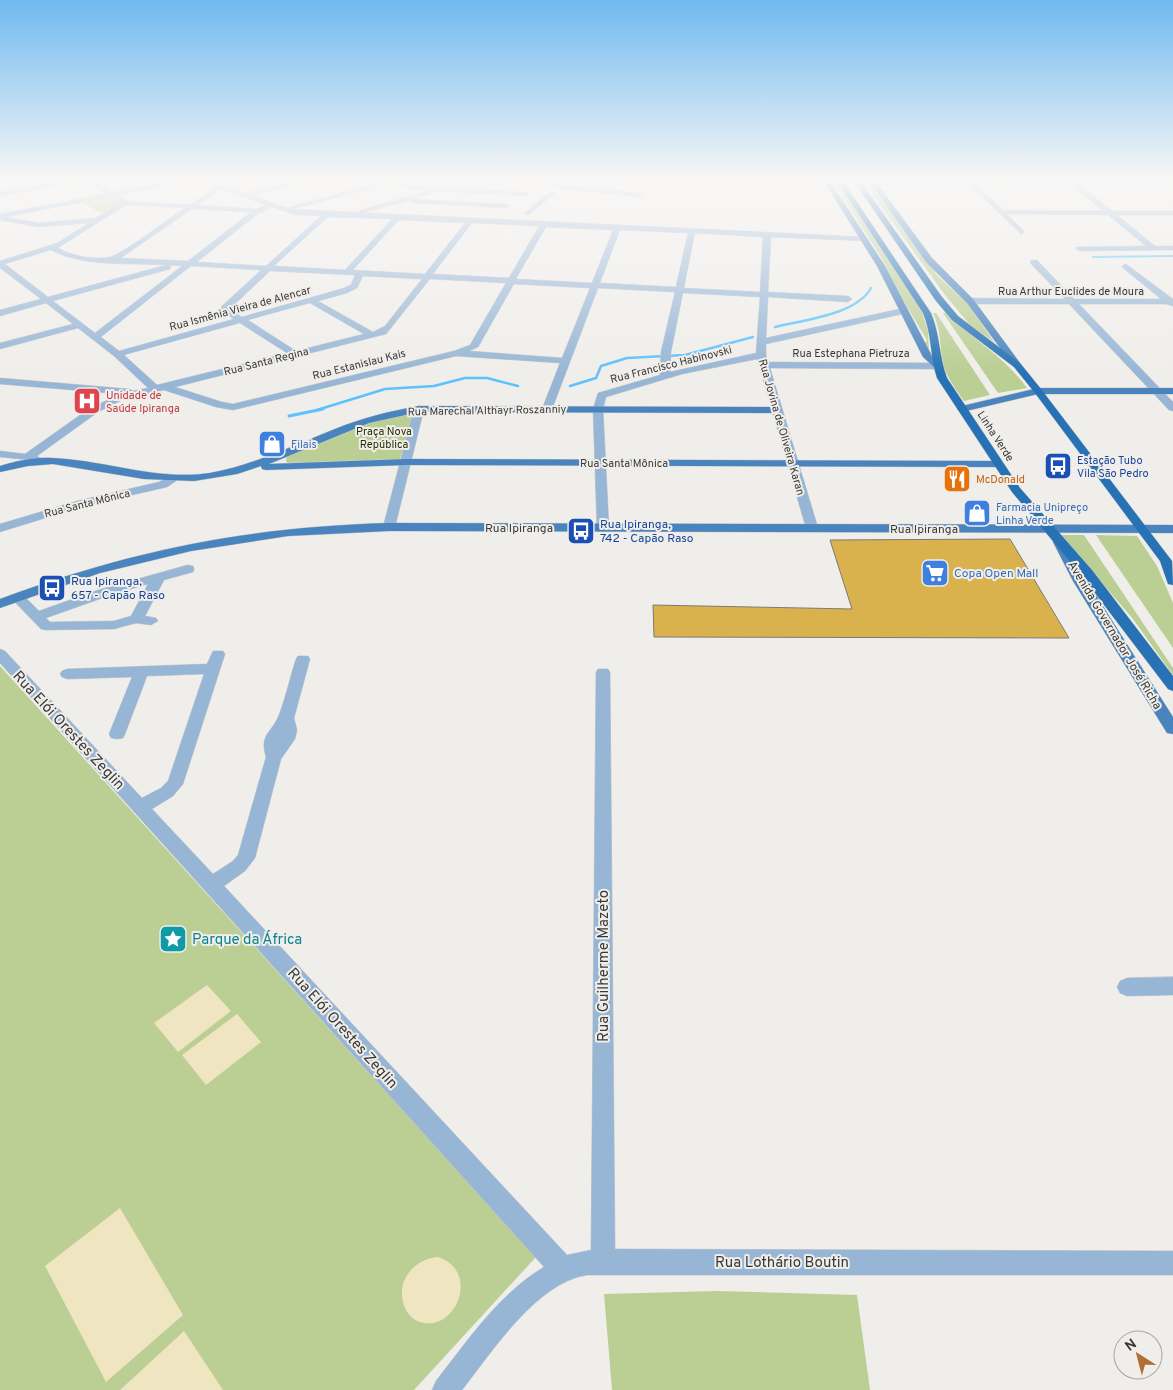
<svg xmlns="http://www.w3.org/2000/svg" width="1173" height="1390" viewBox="0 0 1173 1390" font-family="Overpass,sans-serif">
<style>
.green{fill:#bbce94}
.sand{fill:#efe5c0}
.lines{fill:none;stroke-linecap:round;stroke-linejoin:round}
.stream-far2{stroke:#5cc1fc;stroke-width:2}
.stream-far1{stroke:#5cc1fc;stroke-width:2.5}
.stream{stroke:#5cc1fc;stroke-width:3}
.building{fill:#dab24d;stroke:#7c7a77}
.minor-casing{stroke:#cccac6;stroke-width:1}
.major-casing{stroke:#cccac6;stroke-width:1}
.highway-casing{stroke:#cccac6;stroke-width:1}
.minor{fill:#97b6d6;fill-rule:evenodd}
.major{fill:#4a84be;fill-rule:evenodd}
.highway{fill:#2772b4;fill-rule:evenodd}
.labels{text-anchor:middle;stroke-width:4;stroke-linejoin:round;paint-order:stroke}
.far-street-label{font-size:11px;fill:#3a3938;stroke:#f0eeea}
.far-health-label{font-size:11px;fill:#be3a42;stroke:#f0eeea;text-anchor:start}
.far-park-label{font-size:11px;fill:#263007;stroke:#f0eeea}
.far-shop-label{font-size:11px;fill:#366cbe;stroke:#f0eeea;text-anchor:start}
.far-transit-label{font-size:11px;fill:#164399;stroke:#f0eeea;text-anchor:start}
.far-food-label{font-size:11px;fill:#c56008;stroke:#f0eeea;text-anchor:start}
.transit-label{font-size:12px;fill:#164399;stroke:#f0eeea;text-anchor:start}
.street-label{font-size:12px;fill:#3a3938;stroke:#f0eeea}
.shop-label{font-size:12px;fill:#366cbe;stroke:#f0eeea;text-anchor:start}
.near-street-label{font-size:15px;fill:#3a3938;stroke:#f0eeea}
.near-culture-label{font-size:15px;fill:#0d838f;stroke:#f0eeea;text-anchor:start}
</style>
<rect width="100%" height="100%" fill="#f0eeea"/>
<g class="green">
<polygon points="831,178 835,178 922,312 928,331 929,354 925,343 927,340 897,290 882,259"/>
<polygon points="861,178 866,178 937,275 967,303 994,342 970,325 945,295"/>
<polygon points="108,197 119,203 102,214 82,202"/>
<path d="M 933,313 L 936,313 L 990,395 L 964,401 C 957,391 948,379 944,367 C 939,347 942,333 933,313 Z"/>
<path d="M 943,313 L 946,313 C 972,339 1005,357 1027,388 L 998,393 Z"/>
<polygon points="411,413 413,417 400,459 288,463 286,461 287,456 368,421"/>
<polygon points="1061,535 1084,535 1173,668 1173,675 1133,619"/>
<polygon points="1096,535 1137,536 1157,566 1173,603 1173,648"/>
<polygon points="0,666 536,1257 414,1390 0,1390"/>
<polygon points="717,1291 857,1295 870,1390 612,1390 604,1294"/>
</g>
<g class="sand">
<polygon points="207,985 231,1011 178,1052 154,1023"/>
<polygon points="237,1014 261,1042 206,1085 182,1055"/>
<polygon points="120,1208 183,1315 106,1382 45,1266"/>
<path d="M 438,1257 C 481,1271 456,1333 420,1322 C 411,1319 405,1311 403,1302 C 397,1279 415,1259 438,1257 Z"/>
<polygon points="184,1331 223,1390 120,1390"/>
</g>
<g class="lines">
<polyline class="stream-far2" points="1093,257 1173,256"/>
<g class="stream-far1">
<path d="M 775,327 C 803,320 856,315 871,288"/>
<polyline points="570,386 596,378 601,366 627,358 685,355 753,337"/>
<polyline points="317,410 385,389 434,386 465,378 487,378 518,386"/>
</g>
<polyline class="stream" points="289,416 323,409"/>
</g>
<polygon class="building" points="1010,539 1069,638 654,637 653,605 852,609 830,540"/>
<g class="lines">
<g class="minor-casing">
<g id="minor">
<path d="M 83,178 L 97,178 L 92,180 L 112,192 L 188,178 L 202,178 L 245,193 L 309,178 L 320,178 L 252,195 L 287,208 L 385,181 L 379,178 L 389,178 L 416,186 L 527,192 L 530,194 L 527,196 L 416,190 L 392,183 L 292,209 L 864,237 L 868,239 L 867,241 L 771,237 L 768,292 L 848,296 L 852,299 L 848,302 L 768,297 L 766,338 L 904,308 L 908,311 L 907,313 L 766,344 L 766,355 L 768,362 L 938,363 L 943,366 L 938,369 L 770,368 L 818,528 L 812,532 L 806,528 L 757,359 L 682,374 L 606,397 L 603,409 L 609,528 L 603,532 L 597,528 L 593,409 L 598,393 L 660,375 L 661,352 L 675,292 L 598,288 L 552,409 L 547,412 L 542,409 L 560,363 L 456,356 L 233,410 L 216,407 L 164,390 L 122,400 L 98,412 L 37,456 L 42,459 L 40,461 L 0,457 L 0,451 L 25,454 L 90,408 L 121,394 L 0,384 L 0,378 L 129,389 L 133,391 L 148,388 L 114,356 L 78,328 L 0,349 L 0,343 L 73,324 L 46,303 L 0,316 L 0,310 L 41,299 L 0,268 L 0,261 L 57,243 L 89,223 L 38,227 L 0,220 L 0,214 L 105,194 L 85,181 L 0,196 L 0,192 ZM 196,180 L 216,187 L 190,205 L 128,201 L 118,195 ZM 221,189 L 266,205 L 257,209 L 198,205 ZM 110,197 L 120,202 L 96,218 L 38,223 L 6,217 ZM 126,205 L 184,208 C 173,216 119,256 110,257 C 94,260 72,256 58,248 ZM 272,207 L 296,215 L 321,216 L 266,266 L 197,262 L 259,213 L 264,212 L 265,210 ZM 192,209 L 251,212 L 188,261 L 121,258 ZM 328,217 L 392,219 L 345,270 L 274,266 ZM 399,220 L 465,223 L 425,274 L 353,270 ZM 472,223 L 539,226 L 509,278 L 433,274 ZM 546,227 L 613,230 L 592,283 L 516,279 ZM 620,230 L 688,233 L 676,287 L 600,283 ZM 695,233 L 763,237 L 760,292 L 684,288 ZM 51,250 C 82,267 130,263 166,265 L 48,297 L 5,264 ZM 169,265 L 182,266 L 95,333 L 53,301 L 170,269 L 171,267 ZM 191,266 L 261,270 L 221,307 L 223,312 L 234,319 L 119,351 L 101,337 ZM 270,271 L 355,275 L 351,285 L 341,289 L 242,317 L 230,309 ZM 363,276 L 422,279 L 385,326 L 373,332 L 318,301 L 347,293 L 357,288 ZM 430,279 L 506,283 L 470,345 L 454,351 L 233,404 L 222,402 L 175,387 L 386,334 ZM 514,284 L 590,288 L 562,358 L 469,351 L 478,347 ZM 683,293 L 760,297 L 756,353 L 670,372 L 671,352 ZM 310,303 L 364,334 L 296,351 L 248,320 ZM 240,323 L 287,353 L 157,385 L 124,355 Z"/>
<polygon points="473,178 483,178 453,188 450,186"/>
<polygon points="526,178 536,178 565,185 641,193 644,195 641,197 565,189"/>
<path d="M 966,178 L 971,178 L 973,181 L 1067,180 L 1070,178 L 1074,180 L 1173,180 L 1173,184 L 1079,184 L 1112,211 L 1173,211 L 1173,215 L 1117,215 L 1155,246 L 1173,246 L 1173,250 L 1080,251 L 1076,249 L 1077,247 L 1146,246 L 1108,215 L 1007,214 L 1025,232 L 1021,234 L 970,185 L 874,185 L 871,183 L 874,181 L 966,181 ZM 1071,184 L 1103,211 L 1003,210 L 977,185 Z"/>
<polygon points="428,191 431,193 430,194 413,199 507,204 510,206 507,208 413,203 411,202 411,200 361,213 358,211"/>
<polygon points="550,192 555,193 529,215 525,215 525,213"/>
<polygon points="1031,260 1037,260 1074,299 1161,299 1123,268 1122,266 1126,264 1173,299 1173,306 1166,304 1079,304 1173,402 1173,411 1169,410 1069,304 970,304 966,301 970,298 1065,299 1031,264"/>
<polygon points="419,406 424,409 395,527 389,531 385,530 383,527 414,409"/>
<polygon points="167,474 171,475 176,481 167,487 84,506 0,532 0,524 77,501 159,482 163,480 161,477 163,475"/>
<path d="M 188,565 L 193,566 L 194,569 L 193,572 L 164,580 L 145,616 L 156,618 L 158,621 L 151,625 L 136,623 L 114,629 L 46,630 L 41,629 L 10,597 L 17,593 L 22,594 L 39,611 L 98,590 ZM 148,584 L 131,616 L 114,621 L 50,622 L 46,618 L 108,596 Z"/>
<path d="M 0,649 L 5,651 L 142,798 L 161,788 L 168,781 L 204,674 L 147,676 L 125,734 L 123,738 L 117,739 L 111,738 L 109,734 L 132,677 L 67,679 L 62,677 L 60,674 L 62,671 L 67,669 L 207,664 L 213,651 L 223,651 L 225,654 L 183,784 L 173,796 L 152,809 L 213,874 L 233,861 L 238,855 L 266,757 C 259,734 272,733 279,715 C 286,697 290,677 296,659 L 298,656 L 308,656 L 310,659 L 294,718 L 297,730 L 295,739 L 281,759 L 255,858 L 245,871 L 224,886 L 567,1255 L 591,1250 L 596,672 L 598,669 L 608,669 L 610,672 L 615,1249 L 1173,1251 L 1173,1275 L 587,1275 C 536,1283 492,1352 462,1390 L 432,1390 L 436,1381 C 468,1340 499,1294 544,1267 L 0,663 Z"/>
<polygon points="1173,977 1173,995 1127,996 1120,993 1117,987 1120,981 1127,978"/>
</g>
</g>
<g class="major-casing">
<g id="major">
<polygon points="822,178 828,178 885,266 932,356 941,364 941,368 935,368 923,357 877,266"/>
<polygon points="867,178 873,178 932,258 973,299 1020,363 1020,367 1014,367 967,303 926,262"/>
<polygon points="1038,388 1173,388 1173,394 1038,394 962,412 957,409 958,407"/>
<path d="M 419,406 L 777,407 L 782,410 L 777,413 L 419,412 L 369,423 L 269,464 L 406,459 L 997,461 L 1003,464 L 997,467 L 406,465 L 266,470 L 262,469 L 261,466 L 237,474 L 194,481 L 144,479 L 53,464 L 28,466 L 0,472 L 0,466 C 17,461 34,457 52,458 C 105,460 156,481 210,473 C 254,465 294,445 335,429 C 362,418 390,411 419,406 Z"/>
<path d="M 389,523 L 1173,525 L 1173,533 L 389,531 L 288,536 L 191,551 L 100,573 L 0,608 L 0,599 C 132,550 248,527 389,523 Z"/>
<polygon points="1059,538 1065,542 1087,581 1173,717 1173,734 1167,733 1073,581 1053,542"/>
</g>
</g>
<g class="highway-casing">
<g id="highway">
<path d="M 835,178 L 841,178 L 931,313 C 940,334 939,357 947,378 L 1020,488 L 1092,570 L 1173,676 L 1173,691 L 1168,689 L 1082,576 L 1012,492 L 937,378 C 930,357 932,334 923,313 Z"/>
<polygon points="852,178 858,178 942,297 958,316 1020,363 1041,389 1172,561 1173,585 1168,584 1160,561 1035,393 1014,367 952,320 936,301"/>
</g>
</g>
<use href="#minor" class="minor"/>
<use href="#major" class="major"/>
<use href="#highway" class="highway"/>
</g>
<linearGradient id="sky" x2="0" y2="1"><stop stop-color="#70b9f0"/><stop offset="0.48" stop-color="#f8f7f6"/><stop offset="1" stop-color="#f8f7f6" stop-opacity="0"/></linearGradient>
<rect width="1173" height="373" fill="url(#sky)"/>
<defs>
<g id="hospital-square" transform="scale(1.4375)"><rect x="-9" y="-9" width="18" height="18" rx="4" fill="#e0444e" stroke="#f0eeea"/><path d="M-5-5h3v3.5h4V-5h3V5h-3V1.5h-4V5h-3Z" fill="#fff"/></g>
<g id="shop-square" transform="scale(1.4375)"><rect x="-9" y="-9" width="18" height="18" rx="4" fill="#3f7fe0" stroke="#f0eeea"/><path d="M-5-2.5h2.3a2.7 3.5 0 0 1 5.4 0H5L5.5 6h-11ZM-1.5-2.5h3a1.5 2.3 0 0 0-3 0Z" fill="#fff"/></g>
<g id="bus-square" transform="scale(1.4375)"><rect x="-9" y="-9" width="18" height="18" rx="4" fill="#1a4fb4" stroke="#f0eeea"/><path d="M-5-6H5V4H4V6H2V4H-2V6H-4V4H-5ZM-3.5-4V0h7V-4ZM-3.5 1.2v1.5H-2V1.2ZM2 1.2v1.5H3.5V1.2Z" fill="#fff"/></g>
<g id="restaurant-square" transform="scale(1.4375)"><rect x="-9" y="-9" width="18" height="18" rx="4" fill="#e8710a" stroke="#f0eeea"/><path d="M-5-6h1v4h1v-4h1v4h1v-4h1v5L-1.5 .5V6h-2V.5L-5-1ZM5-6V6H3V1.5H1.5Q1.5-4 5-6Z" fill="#fff"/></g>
<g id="supermarket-square" transform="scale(1.4375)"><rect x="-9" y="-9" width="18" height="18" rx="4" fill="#3f7fe0" stroke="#f0eeea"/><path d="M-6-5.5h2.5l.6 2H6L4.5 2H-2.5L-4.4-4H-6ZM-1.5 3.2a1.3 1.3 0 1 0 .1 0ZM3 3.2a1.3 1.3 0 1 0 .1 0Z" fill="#fff"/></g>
<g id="sight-square" transform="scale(1.4375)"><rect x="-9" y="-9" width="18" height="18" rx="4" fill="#0f9aa8" stroke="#f0eeea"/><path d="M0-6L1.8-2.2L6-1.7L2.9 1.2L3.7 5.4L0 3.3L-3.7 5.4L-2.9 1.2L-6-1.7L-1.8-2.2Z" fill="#fff"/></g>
</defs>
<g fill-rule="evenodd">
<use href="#hospital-square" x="87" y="401"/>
<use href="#shop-square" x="272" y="444"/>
<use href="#bus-square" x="1058" y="466"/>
<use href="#restaurant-square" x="957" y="479"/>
<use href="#shop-square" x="977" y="513"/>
<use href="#bus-square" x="581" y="531"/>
<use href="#supermarket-square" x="935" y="573"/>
<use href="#bus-square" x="52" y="588"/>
<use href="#sight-square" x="173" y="939"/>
</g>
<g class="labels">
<g class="far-street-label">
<text x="1071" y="295">Rua Arthur Euclides de Moura</text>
<text transform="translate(240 308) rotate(-15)" y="4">Rua Ismênia Vieira de Alencar</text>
<text x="851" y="357">Rua Estephana Pietruza</text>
<text transform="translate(266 361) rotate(-14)" y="4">Rua Santa Regina</text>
<text transform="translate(359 364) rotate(-14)" y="4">Rua Estanislau Kais</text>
<text transform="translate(671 364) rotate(-14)" y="4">Rua Francisco Habinovski</text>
<text transform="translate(487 410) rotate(-1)" y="4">Rua Marechal Althayr Roszanniy</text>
<text transform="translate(782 427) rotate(74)" y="4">Rua Jovina de Oliveira Karan</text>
<text transform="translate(996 436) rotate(57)" y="4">Linha Verde</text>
<text x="624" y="467">Rua Santa Mônica</text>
<text transform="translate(87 503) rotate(-14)" y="4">Rua Santa Mônica</text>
</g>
<g class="far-health-label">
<text x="106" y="399">Unidade de<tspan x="106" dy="13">Saúde Ipiranga</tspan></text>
</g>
<g class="far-park-label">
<text x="384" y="435">Praça Nova<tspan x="384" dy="13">República</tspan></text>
</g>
<g class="far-shop-label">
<text x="291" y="448">Filais</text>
<text x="996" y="511">Farmacia Unipreço<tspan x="996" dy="13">Linha Verde</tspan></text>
</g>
<g class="far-transit-label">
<text x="1077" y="464">Estação Tubo<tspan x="1077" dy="13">Vila São Pedro</tspan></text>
</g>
<g class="far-food-label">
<text x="976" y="483">McDonald</text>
</g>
<g class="transit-label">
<text x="600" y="528">Rua Ipiranga,<tspan x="600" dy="14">742 - Capão Raso</tspan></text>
<text x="71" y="585">Rua Ipiranga,<tspan x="71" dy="14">657 - Capão Raso</tspan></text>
</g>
<g class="street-label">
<text x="519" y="532">Rua Ipiranga</text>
<text x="924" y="533">Rua Ipiranga</text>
<text transform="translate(1115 635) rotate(59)" y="4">Avenida Governador José Richa</text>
</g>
<g class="shop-label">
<text x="954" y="577">Copa Open Mall</text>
</g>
<g class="near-street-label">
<text transform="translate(69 730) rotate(47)" y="5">Rua Elói Orestes Zeglin</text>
<text transform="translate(603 966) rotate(-90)" y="5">Rua Guilherme Mazeto</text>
<text transform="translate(343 1028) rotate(48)" y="5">Rua Elói Orestes Zeglin</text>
<text x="782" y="1267">Rua Lothário Boutin</text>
</g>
<g class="near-culture-label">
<text x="192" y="944">Parque da África</text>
</g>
</g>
<g transform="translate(1138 1355) rotate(324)"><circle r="24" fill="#f0eeea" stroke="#a7a6a3"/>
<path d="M0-4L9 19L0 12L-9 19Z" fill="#af6f36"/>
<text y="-8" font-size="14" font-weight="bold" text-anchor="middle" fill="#3a3938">N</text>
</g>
</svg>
